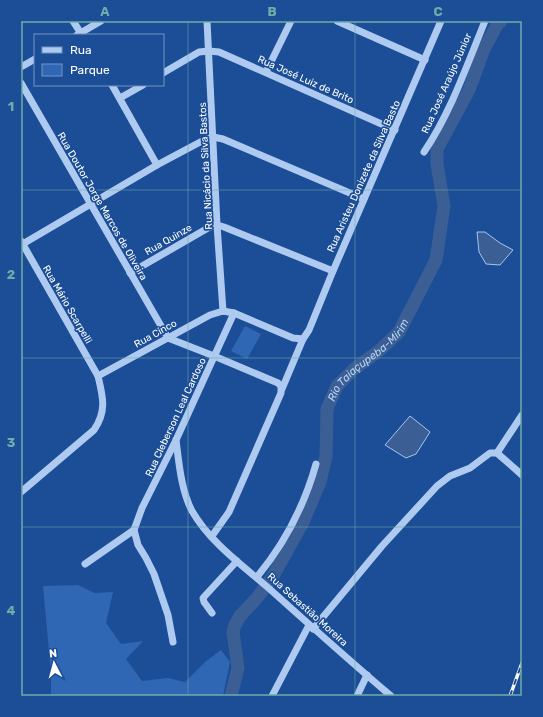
<svg xmlns="http://www.w3.org/2000/svg" width="543" height="717" viewBox="0 0 543 717" font-family="Rubik,sans-serif">
<style>
.green{fill:#2f67b4}
.water{fill:#3b5f94;stroke:#a2c5f2}
.lines{fill:none;stroke-linecap:round;stroke-linejoin:round}
.river{stroke:#3b5f94;stroke-width:13}
.minor{stroke:#aecaf0;stroke-width:7}
.rail-casing{stroke:#fff;stroke-width:3.5}
.rail{stroke:#1b4e97;stroke-width:2;stroke-dasharray:6;stroke-linecap:butt}
.grid{fill:none;stroke:#6fada8;stroke-width:1;stroke-opacity:0.55}
.labels{text-anchor:middle;stroke-width:3.5;stroke-linejoin:round;paint-order:stroke}
.street-label{font-size:10px;fill:#fff;stroke:#1b4e97}
.water-label{font-size:11px;font-style:italic;fill:#bbd5f7;stroke:#1b4e97}
.neatline{fill:none;stroke:#6fada8;stroke-width:1.5}
.grid-label{font-size:13px;text-anchor:middle;font-weight:bold;fill:#6fada8}
</style>
<rect width="100%" height="100%" fill="#1b4e97"/>
<g class="green">
<polygon points="245,326 261,334 247,359 231,351"/>
<polygon points="78,585 94,593 113,592 106,623 121,644 143,641 126,659 142,681 168,678 185,682 205,662 221,650 230,662 223,696 51,696 51,673 43,586"/>
</g>
<g class="water">
<polygon points="477,232 485,232 500,243 513,250 500,265 486,264 479,252"/>
<polygon points="410,416 430,432 416,454 406,458 385,445"/>
</g>
<g class="lines">
<path class="river" id="s1" d="M 231,696 L 238,668 L 233,632 L 235,625 L 240,616 L 257,598 L 273,576 L 303,522 L 320,482 L 326,456 L 327,409 L 337,386 L 354,369 L 380,350 L 399,332 L 436,260 L 444,206 L 437,164 L 437,149 L 469,90 L 484,49 L 497,25 L 501,21"/>
<g class="minor">
<polyline points="73,21 82,35"/>
<polyline points="207,21 217,225 223,311"/>
<polyline points="337,21 425,60"/>
<polyline points="77,35 101,21"/>
<polyline points="21,67 35,59"/>
<polyline points="266,72 291,21"/>
<polyline points="163,73 199,52 209,51 219,52 395,130"/>
<polyline points="21,83 168,338 214,356 278,383 281,386 281,393 229,512 212,536"/>
<polyline points="112,85 157,165"/>
<polyline points="120,98 143,85"/>
<path d="M 424,152 C 451,112 467,65 485,21"/>
<path d="M 21,241 L 98,376 C 103,397 107,411 94,430 L 21,492"/>
<polyline points="21,245 157,165 204,140 213,137 223,139 364,199"/>
<polyline points="130,273 208,228 217,225 224,227 333,271"/>
<polyline points="223,311 234,313 293,338 303,339"/>
<polyline points="98,376 210,315 223,311"/>
<polyline points="282,389 303,339 309,330 333,271 441,21"/>
<path d="M 176,440 C 179,463 181,490 192,511 C 211,544 245,567 273,592 C 312,627 351,662 391,696"/>
<polyline points="497,453 522,415"/>
<polyline points="85,564 134,530"/>
<path d="M 257,577 C 285,543 304,507 316,464"/>
<polyline points="212,613 204,602 203,598 237,561"/>
<polyline points="313,629 382,546 437,486 450,476 470,468 490,453 497,453 522,475"/>
<polyline points="173,642 168,615 154,574 146,558 138,545 134,530 142,508 176,440 234,313"/>
<polyline points="272,696 309,625"/>
<polyline points="357,696 367,675"/>
</g>
<g class="rail-casing">
<polyline id="rail" points="510,696 522,663"/>
</g>
<use href="#rail" class="rail"/>
</g>
<path class="grid" d="M 188,21 L 188,696M 355,21 L 355,696M 21,190 L 522,190M 21,358 L 522,358M 21,527 L 522,527"/>
<g class="labels">
<g class="street-label">
<text transform="translate(306 79) rotate(24)" y="4">Rua José Luiz de Brito</text>
<text transform="translate(446 83) rotate(-66)" y="4">Rua José Araújo Júnior</text>
<text transform="translate(205 166) rotate(-93)" y="4">Rua Nicácio da Silva Bastos</text>
<text transform="translate(363 176) rotate(-66)" y="4">Rua Aristeu Donizete da Silva Basto</text>
<text transform="translate(103 206) rotate(60)" y="4">Rua Doutor Jorge Marcos de Oliveira</text>
<text transform="translate(168 239) rotate(-30)" y="4">Rua Quinze</text>
<text transform="translate(68 304) rotate(60)" y="4">Rua Mário Scarpelli</text>
<text transform="translate(155 333) rotate(-29)" y="4">Rua Cinco</text>
<text transform="translate(175 417) rotate(-65)" y="4">Rua Cleberson Leal Cardoso</text>
<text transform="translate(308 609) rotate(42)" y="4">Rua Sebastião Moreira</text>
</g>
<g class="water-label">
<text dy="4" stroke="none"><textPath href="#s1" startOffset="379">Rio Taiaçupeba-Mirim</textPath></text>
</g>
</g>
<rect width="543" height="717" fill="none" stroke="#1b4e97" stroke-width="44"/>
<rect x="34" y="34" width="130" height="52" fill="#1b4e97" stroke="#7695c1"/>
<rect x="42" y="47" width="20" height="6" fill="#aecaf0" stroke="#7695c1"/>
<text x="70" y="54" font-size="12" fill="#ffffff">Rua</text>
<rect x="42" y="64" width="20" height="12" fill="#2f67b4" stroke="#7695c1"/>
<text x="70" y="74" font-size="12" fill="#ffffff">Parque</text>
<g transform="translate(54 663) rotate(354)" stroke="#1b4e97" stroke-width="3" paint-order="stroke">
<path d="M0-3L7 15L0 10L-7 15Z" fill="#ffffff"/>
<text y="-6" font-size="11" font-weight="bold" text-anchor="middle" fill="#ffffff">N</text>
</g>
<rect x="22" y="22" width="499" height="673" class="neatline"/>
<g class="grid-label">
<text x="105" y="16">A</text>
<text x="272" y="16">B</text>
<text x="438" y="16">C</text>
<text x="11" y="111">1</text>
<text x="11" y="279">2</text>
<text x="11" y="447">3</text>
<text x="11" y="615">4</text>
</g>
</svg>
